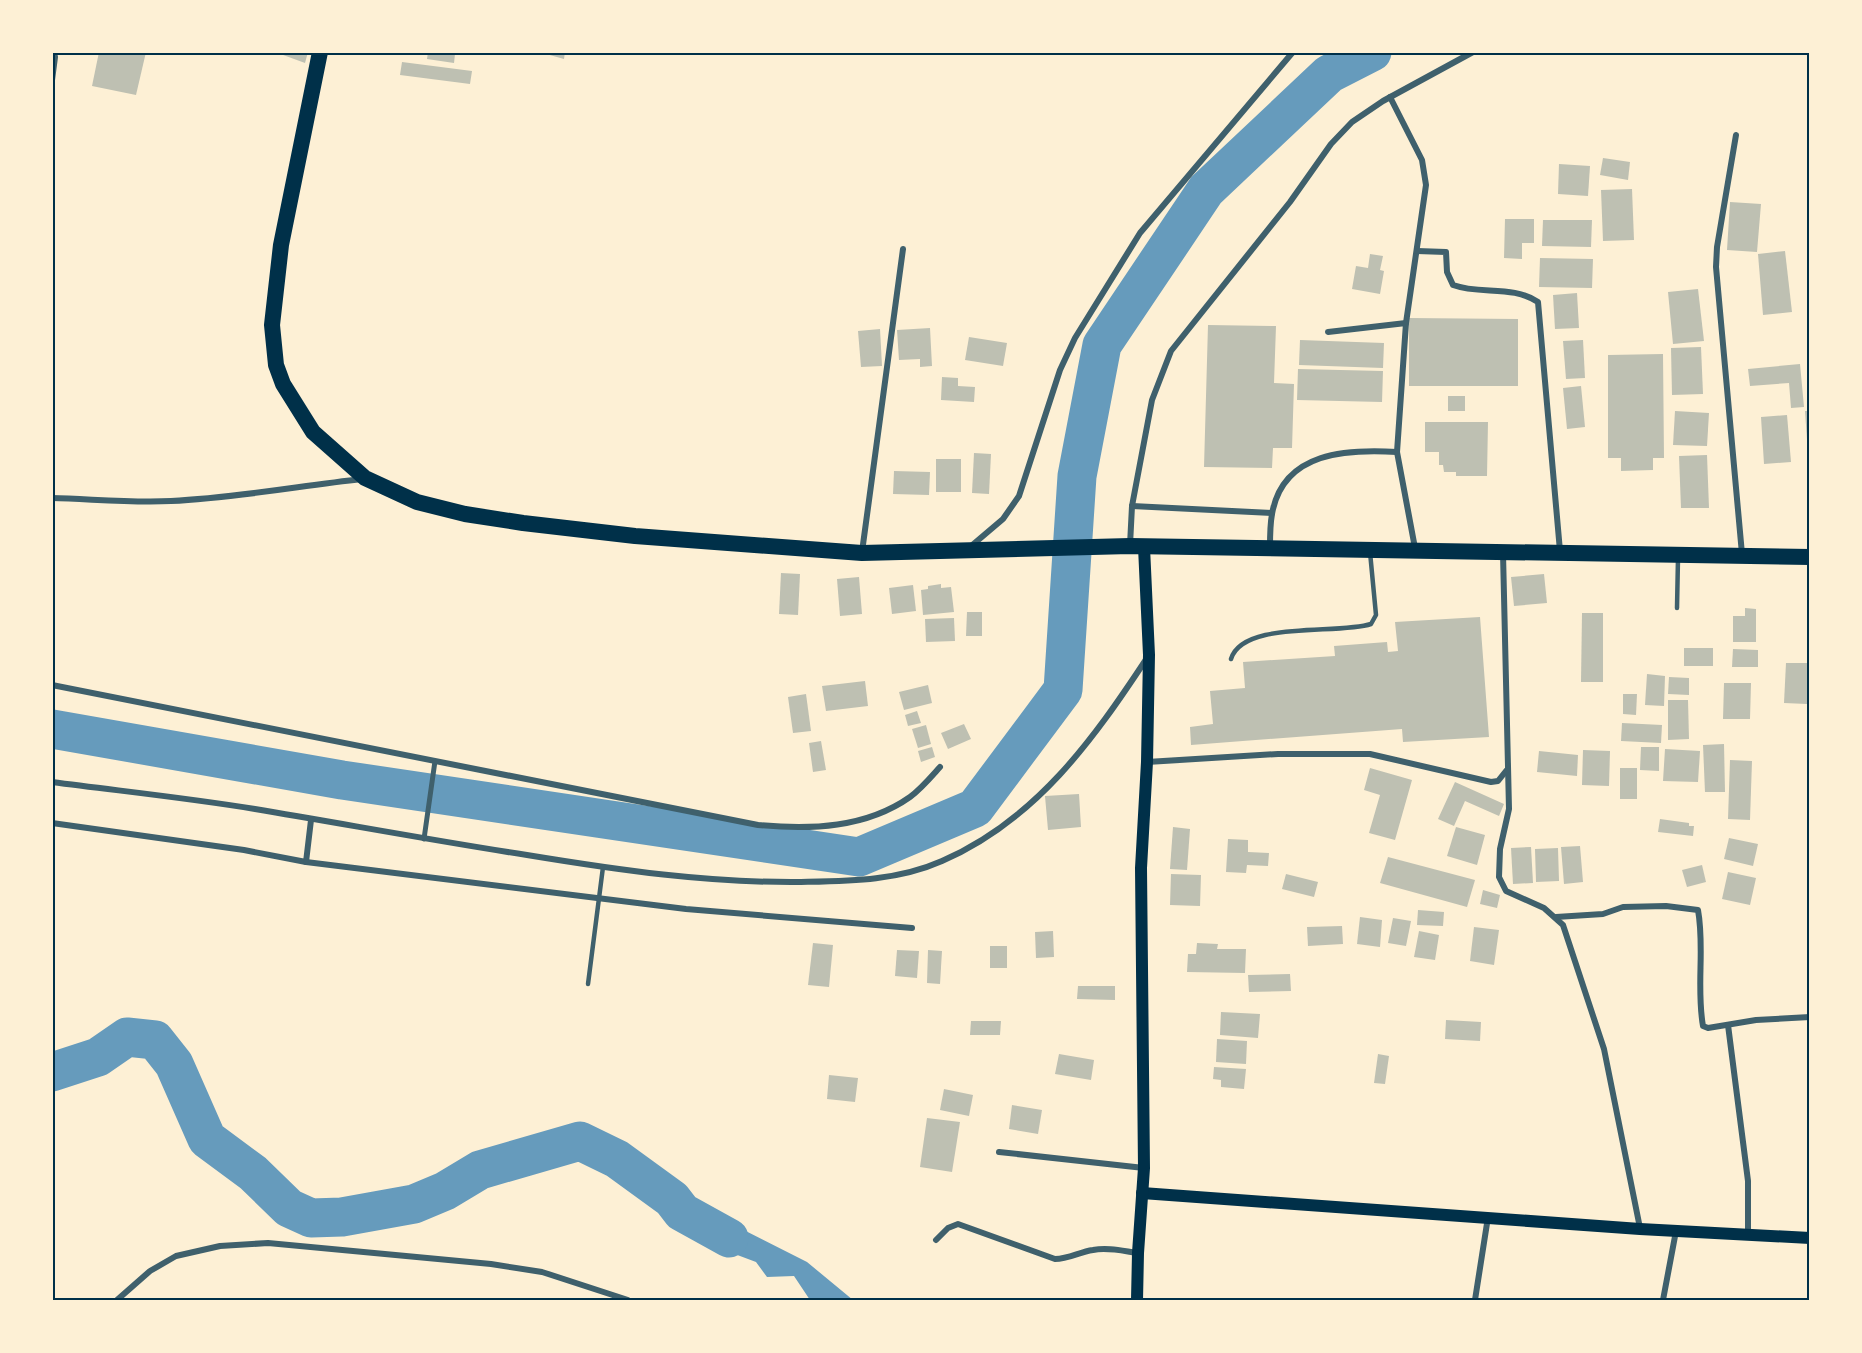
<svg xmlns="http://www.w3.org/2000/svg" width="1862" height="1353" viewBox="0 0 1862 1353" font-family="'Golos Text',sans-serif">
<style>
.water{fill:#669bbc}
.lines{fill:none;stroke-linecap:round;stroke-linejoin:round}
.river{stroke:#669bbc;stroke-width:39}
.building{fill:#bec0b2}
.service{stroke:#3f606c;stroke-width:4.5}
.pedestrian{stroke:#3f606c;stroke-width:5}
.minor{stroke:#3f606c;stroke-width:6}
.secondary{stroke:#003049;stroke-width:12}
.trunk{stroke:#003049;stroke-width:16}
.neatline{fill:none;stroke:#003049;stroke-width:2}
</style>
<rect width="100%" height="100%" fill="#fdf0d5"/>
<polygon class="water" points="698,1210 718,1217 807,1262 853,1300 810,1300 794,1276 767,1277 756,1262 732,1253 719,1239 684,1222 682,1212"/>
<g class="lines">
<g class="river">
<polyline points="52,729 342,780 859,857 975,808 1063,690 1077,476 1102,345 1206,190 1329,74 1372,52"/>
<polyline points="52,1072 98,1057 127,1037 155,1040 174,1064 207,1139 253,1173 289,1208 311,1218 342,1217 414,1204 445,1191 480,1170 580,1141 617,1159 672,1199 682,1212 729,1238"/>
</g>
</g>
<g class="building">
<polygon points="99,52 146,52 136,95 92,86"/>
<polygon points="275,52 308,52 305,63"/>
<polygon points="428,52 455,54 454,63 427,59"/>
<polygon points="539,52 565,52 564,59"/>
<polygon points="402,62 472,71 470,84 400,75"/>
<polygon points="1603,158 1630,162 1628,180 1600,175"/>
<polygon points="1559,164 1590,166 1588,196 1558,194"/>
<polygon points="1632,189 1634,240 1603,241 1601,190"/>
<polygon points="1730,202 1761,204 1757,252 1727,250"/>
<polygon points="1505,219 1534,219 1534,243 1522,243 1522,259 1504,258"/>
<polygon points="1543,220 1592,220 1591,247 1542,246"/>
<polygon points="1785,251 1792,312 1763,315 1758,254"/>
<polygon points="1370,254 1383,256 1380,270 1384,271 1380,294 1352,289 1356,266 1368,268"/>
<polygon points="1540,258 1593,259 1592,288 1539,287"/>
<polygon points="1698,289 1704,341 1673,344 1668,292"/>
<polygon points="1577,293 1579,328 1555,329 1553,295"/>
<polygon points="1409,318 1518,319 1518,386 1409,386"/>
<polygon points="1208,325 1276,326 1274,383 1294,384 1292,448 1273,448 1272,468 1204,467"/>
<polygon points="930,328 932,366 920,367 920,359 899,360 897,330"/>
<polygon points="880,329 882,366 861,367 858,331"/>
<polygon points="969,337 1007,343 1003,366 965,360"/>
<polygon points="1300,340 1384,343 1383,368 1299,365"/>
<polygon points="1583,340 1585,378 1566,379 1563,341"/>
<polygon points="1701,347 1703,394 1672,395 1671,348"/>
<polygon points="1663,354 1664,458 1653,458 1653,470 1621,471 1621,458 1608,458 1608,355"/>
<polygon points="1800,364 1804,407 1791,408 1789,383 1750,386 1748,369"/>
<polygon points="1298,369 1383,371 1382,402 1297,400"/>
<polygon points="942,377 958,378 958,386 975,387 974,402 941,400"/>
<polygon points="1581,386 1585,427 1567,429 1563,388"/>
<rect x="1448" y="396" width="17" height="15"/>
<polygon points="1675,411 1709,413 1707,446 1673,445"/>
<polygon points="1805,411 1810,411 1810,454 1808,454"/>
<polygon points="1787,415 1791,462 1764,464 1761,417"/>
<polygon points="1425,422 1488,422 1487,476 1456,476 1456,472 1444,472 1443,465 1439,465 1439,452 1425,452"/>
<polygon points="974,453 991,454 989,494 972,493"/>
<polygon points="1707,455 1709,508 1681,508 1679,456"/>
<rect x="936" y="459" width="25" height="33"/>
<polygon points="894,471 930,472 929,495 893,494"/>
<polygon points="781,573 800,574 798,615 779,614"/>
<polygon points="1544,574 1547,603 1514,606 1511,577"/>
<polygon points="859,577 862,614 840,616 837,579"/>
<polygon points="941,584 941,588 951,587 954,612 923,615 921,590 928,589 928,586"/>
<polygon points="913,585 916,611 892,614 889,588"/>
<polygon points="1745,608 1756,609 1756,642 1733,642 1733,616 1745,616"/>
<polygon points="967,612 982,612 982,636 966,636"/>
<polygon points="1582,613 1603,613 1603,682 1581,682"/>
<polygon points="1480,617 1489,737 1403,742 1402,729 1191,745 1190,727 1213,724 1210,691 1245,688 1243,662 1335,656 1334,646 1387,642 1388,652 1398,651 1395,622"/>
<polygon points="954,618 955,641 926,642 925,619"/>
<rect x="1684" y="648" width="29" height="18"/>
<polygon points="1733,649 1758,650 1758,667 1732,667"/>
<polygon points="1786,663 1809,663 1807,704 1784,703"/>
<polygon points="1647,674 1665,676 1664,706 1645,705"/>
<polygon points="1669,677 1689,678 1689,695 1668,694"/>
<polygon points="865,681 868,706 826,711 822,686"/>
<polygon points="1724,683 1751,683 1750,719 1723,719"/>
<polygon points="928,685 932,703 904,710 899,692"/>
<polygon points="806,694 811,731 793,733 788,697"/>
<polygon points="1623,694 1637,694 1636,715 1623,714"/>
<polygon points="1668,700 1688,700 1689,739 1668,740"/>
<polygon points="917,711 921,723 908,726 905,715"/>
<polygon points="1622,723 1662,725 1661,743 1621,741"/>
<polygon points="964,724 971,739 948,749 941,733"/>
<polygon points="926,725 931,744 918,748 912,729"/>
<polygon points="821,741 826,770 813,772 809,743"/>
<polygon points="1724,744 1725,792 1705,792 1703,745"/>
<polygon points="932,747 935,757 921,762 918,751"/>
<polygon points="1641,747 1659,747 1659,771 1640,770"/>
<polygon points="1665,749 1700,751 1698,782 1663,781"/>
<polygon points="1583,750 1610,751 1609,786 1582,785"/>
<polygon points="1539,751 1578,755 1577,776 1537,772"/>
<polygon points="1730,760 1752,761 1750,820 1728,819"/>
<polygon points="1370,768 1412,780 1395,840 1369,833 1380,795 1364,790"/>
<rect x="1620" y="768" width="17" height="31"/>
<polygon points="1455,782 1504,804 1499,816 1465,801 1454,826 1438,819"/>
<polygon points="1079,794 1081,827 1048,830 1045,796"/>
<polygon points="1660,819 1689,823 1689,826 1694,826 1693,836 1658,832"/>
<polygon points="1173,827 1190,829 1187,870 1170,869"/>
<polygon points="1456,827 1485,835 1477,865 1447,856"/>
<polygon points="1729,838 1758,844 1753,866 1724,859"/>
<polygon points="1228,839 1248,840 1248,852 1269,853 1268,866 1247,865 1246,873 1226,872"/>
<polygon points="1580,846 1583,882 1564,884 1561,847"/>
<polygon points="1531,847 1533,883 1513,884 1511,848"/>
<polygon points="1558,848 1559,881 1536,882 1535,849"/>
<polygon points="1388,857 1475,880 1467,907 1380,883"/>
<polygon points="1702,865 1706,882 1687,887 1682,870"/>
<polygon points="1728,872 1756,878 1750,905 1722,899"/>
<polygon points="1171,874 1201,875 1200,906 1170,905"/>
<polygon points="1286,874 1318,882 1314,897 1282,889"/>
<polygon points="1483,890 1500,895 1497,908 1480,904"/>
<polygon points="1418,910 1444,912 1443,926 1417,925"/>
<polygon points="1360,917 1382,920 1380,947 1357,944"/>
<polygon points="1393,918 1411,921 1406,946 1388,943"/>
<polygon points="1342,926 1343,944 1308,946 1307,927"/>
<polygon points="1474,927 1499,930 1494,965 1470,961"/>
<polygon points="1053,931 1054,957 1036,958 1035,932"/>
<polygon points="1419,931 1439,935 1435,960 1414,957"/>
<polygon points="813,943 833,945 829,987 808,985"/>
<polygon points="1197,943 1218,944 1217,949 1246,949 1245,973 1187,972 1188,954 1196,954"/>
<rect x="990" y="946" width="17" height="22"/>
<polygon points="897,950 919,951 917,978 895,976"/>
<polygon points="928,950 942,951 940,984 927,983"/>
<polygon points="1290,974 1291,991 1249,992 1248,975"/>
<polygon points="1078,986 1115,986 1115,1000 1077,999"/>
<polygon points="1221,1012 1260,1014 1258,1038 1220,1035"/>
<polygon points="1446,1020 1481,1022 1480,1041 1445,1039"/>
<polygon points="971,1021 1001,1021 1000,1035 970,1035"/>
<polygon points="1217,1039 1247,1041 1246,1064 1216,1062"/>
<polygon points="1059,1054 1094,1060 1091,1080 1055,1074"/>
<polygon points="1378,1054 1389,1056 1385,1084 1374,1083"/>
<polygon points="1214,1067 1246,1069 1244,1089 1221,1087 1221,1080 1213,1079"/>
<polygon points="829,1075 858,1078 855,1102 827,1099"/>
<polygon points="944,1089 973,1095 969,1116 940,1110"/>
<polygon points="1012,1105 1042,1110 1038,1134 1009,1129"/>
<polygon points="927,1118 960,1122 952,1172 920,1167"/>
</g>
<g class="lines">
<g class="service">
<polyline points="1677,608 1678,558"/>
<path d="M 1231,659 C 1243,620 1338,635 1371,624 L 1376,615 L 1370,552"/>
<polyline points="588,984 603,867"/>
</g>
<polyline class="pedestrian" points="424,839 435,761"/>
<g class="minor">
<polyline points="52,80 55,57"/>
<polyline points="1390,97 1422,160 1426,185 1406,323"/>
<polyline points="1736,135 1717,247 1716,267 1742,554"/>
<path d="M 1417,251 L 1446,252 L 1447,272 L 1453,285 C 1480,295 1513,285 1538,302 L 1560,551"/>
<polyline points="1328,332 1406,323 1397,452 1415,548"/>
<path d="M 52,498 C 92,499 131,503 171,501 C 236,498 299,486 362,479"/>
<polyline points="1132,506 1272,513"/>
<polyline points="1130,545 1132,506 1152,400 1171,351 1290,202 1331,144 1352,122 1383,101 1473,52"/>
<polyline points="970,547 1003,519 1019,496 1060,370 1075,338 1140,233 1293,52"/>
<path d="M 1270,547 C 1270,536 1270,525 1272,514 C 1283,451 1348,449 1397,452"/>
<polyline points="862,552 903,249"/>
<polyline points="1503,553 1509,809 1500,849 1499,877 1506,891 1544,908 1563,925 1604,1049 1640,1228"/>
<path d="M 52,685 L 758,825 C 811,830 866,828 910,797 C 921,789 931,777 940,767"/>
<polyline points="1147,762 1278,754 1370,754 1491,782 1498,781 1506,771"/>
<path d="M 52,782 C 120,791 188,798 255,809 C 345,824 436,841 527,855 C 618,870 708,883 801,882 C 849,881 897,881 942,861 C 1036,820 1093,740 1147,658"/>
<polyline points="52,823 244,850 306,862 311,820"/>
<polyline points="306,862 686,909 912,928"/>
<path d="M 1556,917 L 1603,914 L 1623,907 L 1666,906 L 1698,910 C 1705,948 1696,987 1703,1026 L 1708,1028 L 1756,1020 L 1810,1017"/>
<polyline points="1728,1025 1748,1181 1748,1235"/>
<polyline points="999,1152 1144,1168"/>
<path d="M 936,1240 L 948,1228 L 958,1224 L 1055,1259 C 1069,1259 1079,1252 1093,1250 C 1108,1247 1123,1251 1138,1253"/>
<polyline points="117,1300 150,1271 176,1256 220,1246 268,1243 491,1264 542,1272 628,1300"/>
<polyline points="1475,1300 1488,1217"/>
<polyline points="1663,1300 1676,1231"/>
</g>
<g class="secondary">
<polyline points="1142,1193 1640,1229 1810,1238"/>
<polyline points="1137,1300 1138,1253 1144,1168 1141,868 1147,762 1149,655 1144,547"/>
</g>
<polyline class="trunk" points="320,52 281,245 272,325 276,365 283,384 313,432 365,478 417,502 465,514 523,523 635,536 862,553 1130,546 1810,557"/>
</g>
<rect width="1862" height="1353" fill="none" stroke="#fdf0d5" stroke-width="108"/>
<rect x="54" y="54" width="1754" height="1245" class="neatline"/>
</svg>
